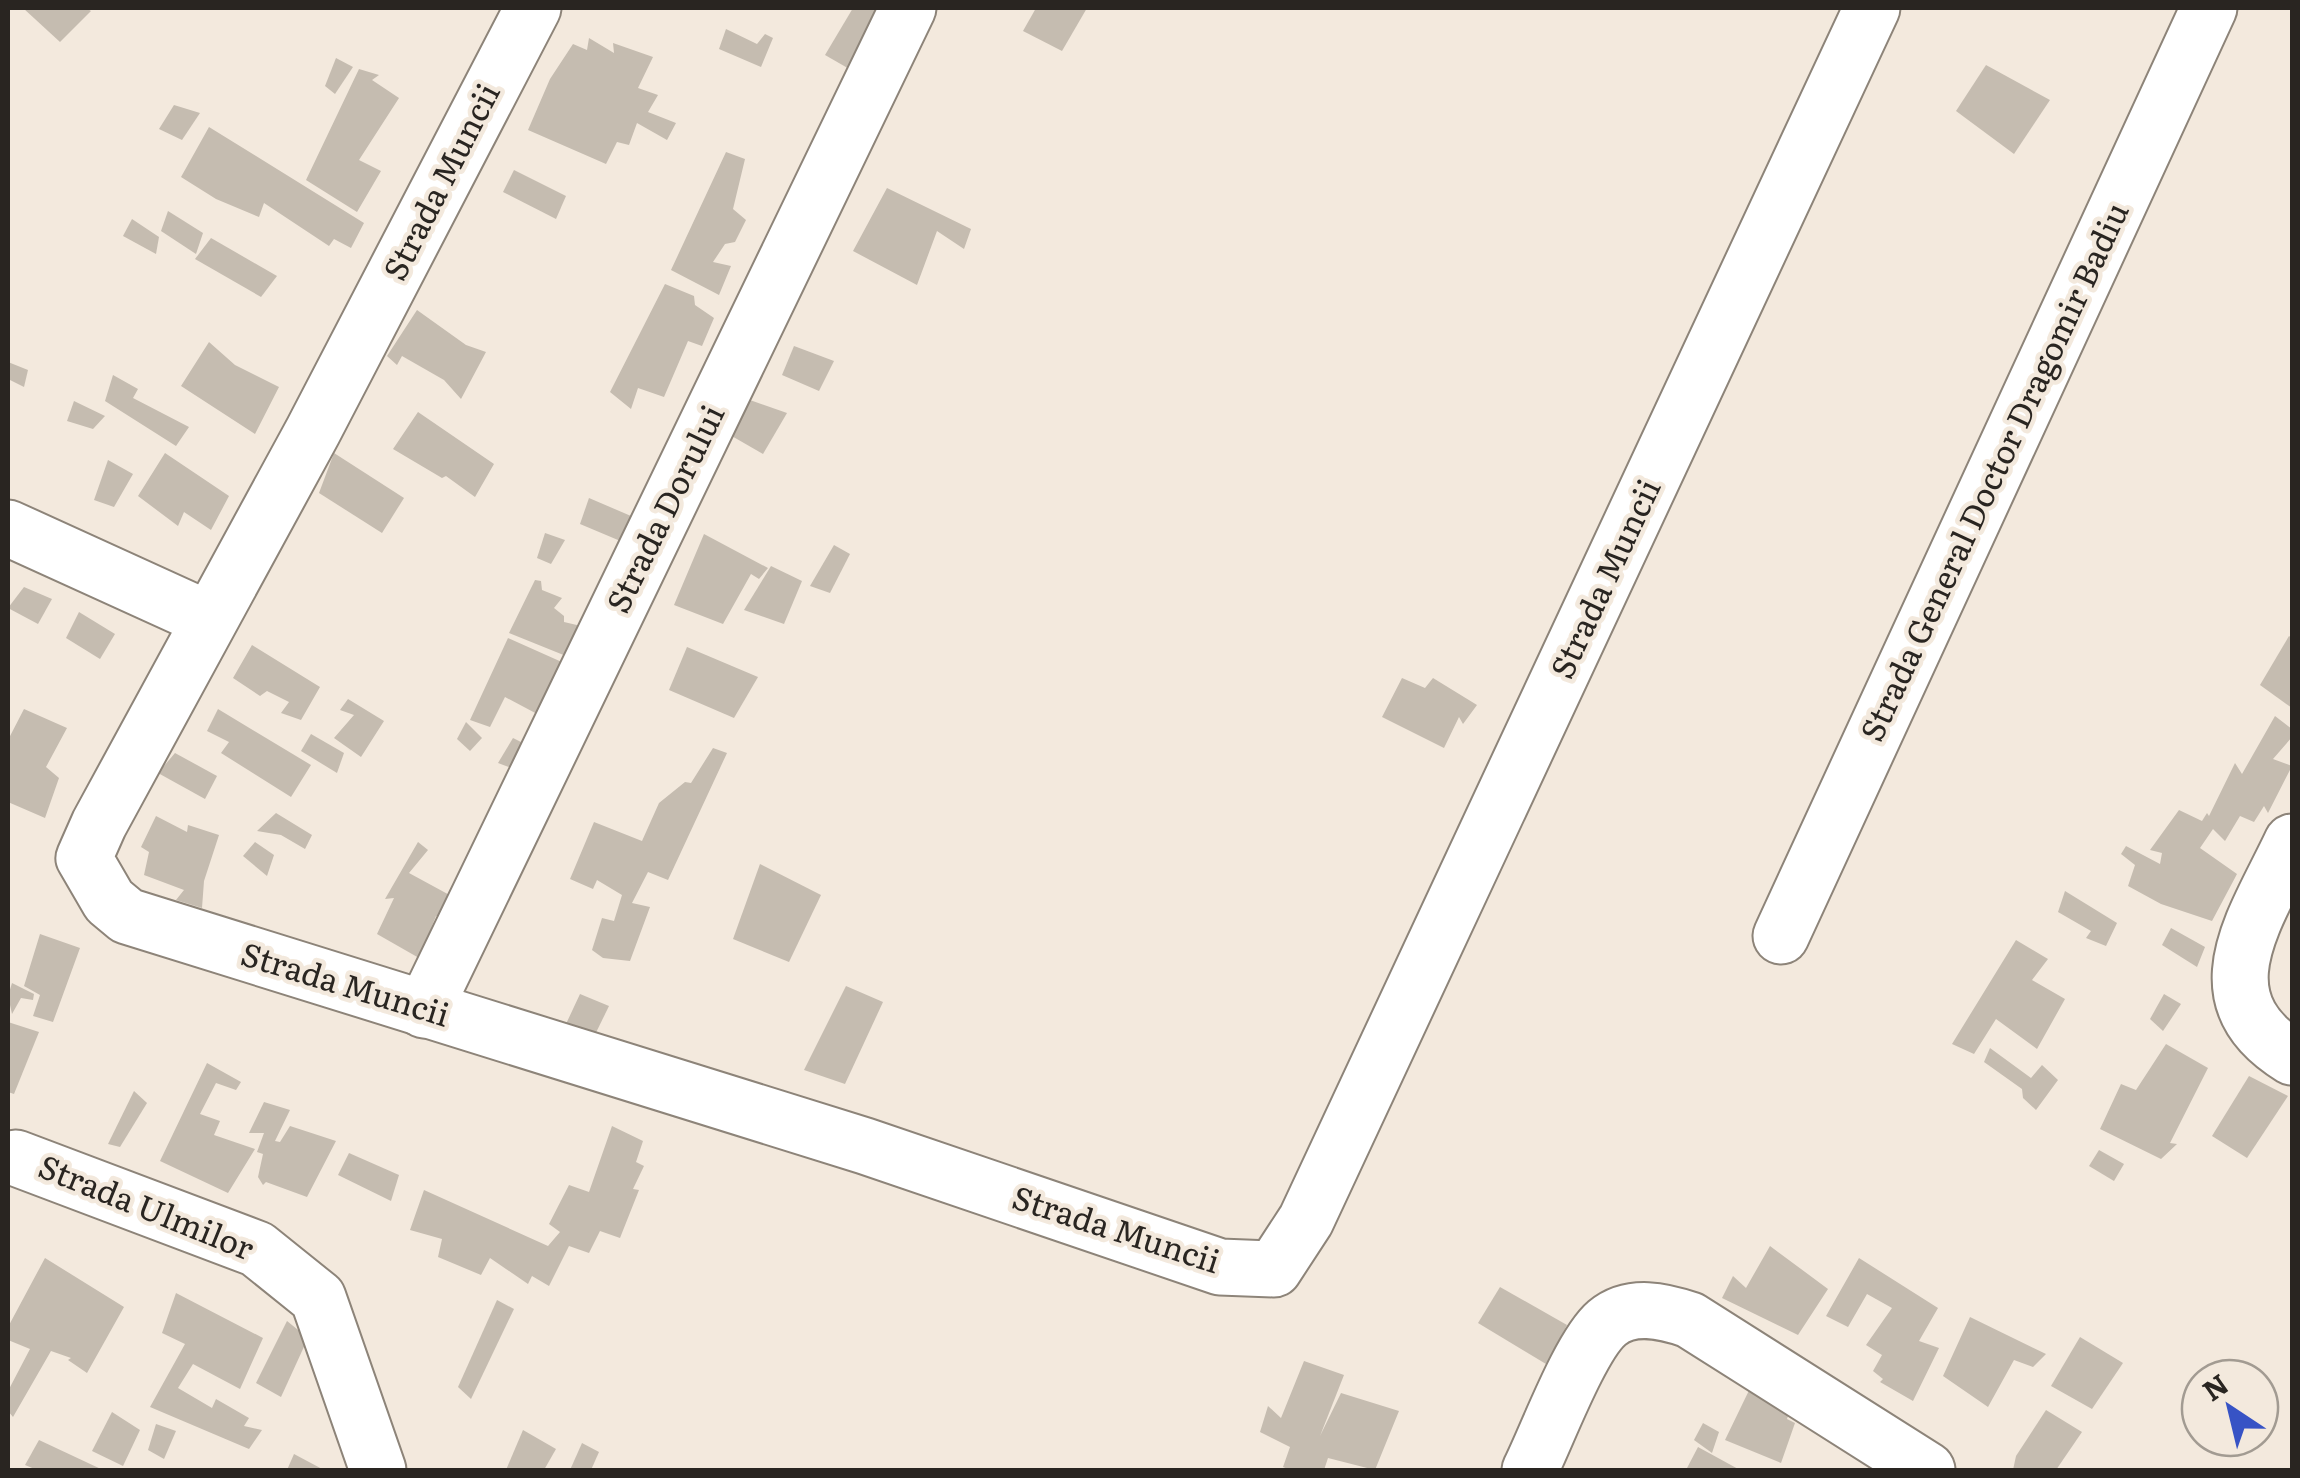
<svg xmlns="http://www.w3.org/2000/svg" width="2300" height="1478" viewBox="0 0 2300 1478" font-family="Literata,serif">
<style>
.building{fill:#c5bcb0}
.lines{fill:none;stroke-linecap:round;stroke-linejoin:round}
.minor-casing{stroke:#8d8479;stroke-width:59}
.minor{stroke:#fff;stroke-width:55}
.labels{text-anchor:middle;stroke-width:9;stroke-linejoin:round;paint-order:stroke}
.street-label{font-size:32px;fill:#292521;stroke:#f3e9dd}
</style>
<rect width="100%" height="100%" fill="#f3e9dd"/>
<g class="building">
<polygon points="23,8 86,8 91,11 60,42"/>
<polygon points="853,8 887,8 858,74 825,55"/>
<polygon points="1036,8 1087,8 1062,51 1023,31"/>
<polygon points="726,29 757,44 765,34 773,38 761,67 719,49"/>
<polygon points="589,38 614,53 613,43 653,57 638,88 658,95 648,112 676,123 667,140 637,123 629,145 617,142 606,164 528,130 550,79 573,44 587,50"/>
<polygon points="336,58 353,67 335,94 325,86"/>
<polygon points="1986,65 2050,100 2014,154 1956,111"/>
<polygon points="359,69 379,75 372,80 399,98 359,160 381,171 357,212 306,180"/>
<polygon points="174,105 200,113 182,140 159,129"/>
<polygon points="209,127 364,223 351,248 334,239 329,246 264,203 259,217 216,199 181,177"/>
<polygon points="726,152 745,159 733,209 746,220 735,242 725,244 713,262 731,266 719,295 671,270"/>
<polygon points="514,170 566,196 556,219 503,192"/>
<polygon points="887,188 971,229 964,249 937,231 917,285 853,251"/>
<polygon points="168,211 203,233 196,254 161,231"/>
<polygon points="132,219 159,237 156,254 123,236"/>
<polygon points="211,238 277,276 261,297 195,259"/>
<polygon points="665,284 694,296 695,305 714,318 702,346 688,341 664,397 638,388 631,409 610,392"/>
<polygon points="417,310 466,345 486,352 461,399 444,380 402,356 397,365 387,356"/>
<polygon points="209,342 235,365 279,387 255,434 181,386"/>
<polygon points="794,346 834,361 819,391 782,375"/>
<polygon points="8,362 28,370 24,387 8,379"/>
<polygon points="113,375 138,389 133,398 189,427 176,446 105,401"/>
<polygon points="747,399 787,413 763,454 730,435"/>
<polygon points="74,401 105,416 93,429 67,421"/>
<polygon points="418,412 494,464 475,497 446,476 442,478 393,449"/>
<polygon points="165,453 229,496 211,530 184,512 178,526 138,496"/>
<polygon points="334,453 404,498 382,533 319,493"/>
<polygon points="108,460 133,474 114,507 94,500"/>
<polygon points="589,498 645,522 637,548 580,524"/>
<polygon points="545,533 565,540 551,564 537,558"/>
<polygon points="704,534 768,568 759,579 751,574 723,624 674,605"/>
<polygon points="834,545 850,554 830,593 810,586"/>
<polygon points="771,566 802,581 784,624 744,610"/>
<polygon points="535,580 541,581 542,590 562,598 554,608 564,616 564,622 581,626 566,656 509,633"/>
<polygon points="24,587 52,599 38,624 8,608"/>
<polygon points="79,612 115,634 100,659 66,638"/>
<polygon points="2289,636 2292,638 2292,708 2260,685"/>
<polygon points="508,638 564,663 539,715 505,697 490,727 470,720"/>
<polygon points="252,645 320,687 301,720 281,713 289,702 267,691 260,696 233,678"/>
<polygon points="687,647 758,677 734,718 669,690"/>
<polygon points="1402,678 1425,688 1433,678 1477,705 1463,724 1459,717 1444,748 1382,717"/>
<polygon points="348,699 384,721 361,757 334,738 354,715 340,710"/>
<polygon points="24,709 67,728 46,767 59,778 45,818 8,802 8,740"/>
<polygon points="218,709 311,765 291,797 221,753 229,742 207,731"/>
<polygon points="2275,716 2292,729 2292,737 2273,759 2292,766 2268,813 2264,806 2254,822 2240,816 2225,841 2213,829 2200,848 2237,874 2212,921 2161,904 2128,886 2135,865 2121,854 2126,846 2160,864 2162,853 2150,850 2179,810 2202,821 2207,813 2209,816 2235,763 2242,774"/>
<polygon points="466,722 482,738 470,751 457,739"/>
<polygon points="311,734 344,753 337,773 301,751"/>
<polygon points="513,738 543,753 527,774 498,763"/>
<polygon points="713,748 727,753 668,880 648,872 632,903 650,907 630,961 603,958 592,950 602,918 614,921 622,895 597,880 593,889 570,879 594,822 642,841 659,803 685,782 691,783"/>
<polygon points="175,753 217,776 205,799 158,773"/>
<polygon points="276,813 312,835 305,849 281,835 257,831"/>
<polygon points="156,816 187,832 188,825 219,835 204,881 202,908 176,900 184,890 144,875 149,852 141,847"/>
<polygon points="255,842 274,855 267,876 243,856"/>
<polygon points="418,842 428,850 409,873 455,898 448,918 436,916 419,958 377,934 394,898 385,899"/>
<polygon points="760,864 821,895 789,962 733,939"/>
<polygon points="2065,891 2117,923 2106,946 2086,938 2091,931 2058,912"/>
<polygon points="2171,928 2205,947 2197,967 2162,945"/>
<polygon points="40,934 80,948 53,1022 33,1016 40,995 24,986"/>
<polygon points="2016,940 2048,959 2032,980 2065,999 2037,1049 1996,1019 1974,1054 1952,1044"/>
<polygon points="12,983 34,994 33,1000 21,998 12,1014 8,996"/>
<polygon points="846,986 883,1002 845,1084 804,1070"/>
<polygon points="580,994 609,1006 587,1051 559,1039"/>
<polygon points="2164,994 2181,1004 2163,1031 2150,1019"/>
<polygon points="8,1022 39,1032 14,1094 8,1092"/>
<polygon points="2166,1044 2208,1068 2170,1143 2177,1144 2161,1159 2100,1129 2121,1084 2136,1090"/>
<polygon points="1990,1048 2031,1078 2042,1065 2058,1080 2036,1110 2023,1098 2022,1089 1984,1062"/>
<polygon points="207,1063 241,1082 236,1090 216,1083 200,1114 220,1121 214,1135 255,1149 228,1193 160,1161"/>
<polygon points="2249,1076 2288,1096 2247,1158 2212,1136"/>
<polygon points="134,1091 147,1103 120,1147 108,1144"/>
<polygon points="264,1102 290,1110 275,1141 280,1142 290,1126 336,1141 307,1197 266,1182 263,1185 258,1177 263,1154 257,1152 264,1133 249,1133"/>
<polygon points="612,1126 643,1141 636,1162 644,1166 633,1189 639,1190 620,1238 600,1231 589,1253 569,1246 549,1286 532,1276 528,1284 490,1258 481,1275 438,1257 442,1239 410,1230 424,1190 548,1246 560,1232 549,1224 569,1185 589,1192"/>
<polygon points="2099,1150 2124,1164 2114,1181 2089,1166"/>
<polygon points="349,1153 399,1175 391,1201 338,1175"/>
<polygon points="1770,1246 1828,1289 1798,1335 1722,1298 1733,1276 1746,1288"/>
<polygon points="45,1258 124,1307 87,1373 68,1360 71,1358 51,1351 13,1417 8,1411 8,1391 30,1349 8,1340 8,1327"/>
<polygon points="1859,1258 1938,1308 1919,1341 1939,1348 1913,1401 1880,1382 1883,1379 1873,1371 1882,1355 1866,1345 1892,1308 1867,1294 1848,1327 1826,1316"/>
<polygon points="1500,1287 1567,1325 1546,1364 1478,1323"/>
<polygon points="176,1293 263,1338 240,1389 193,1364 178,1388 212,1408 216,1399 249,1418 244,1426 262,1430 249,1449 150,1407 185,1344 162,1333"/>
<polygon points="497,1300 514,1309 471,1399 458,1387"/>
<polygon points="1970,1317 2046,1354 2033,1367 2014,1360 1988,1407 1943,1376"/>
<polygon points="287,1321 308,1338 281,1397 256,1383"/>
<polygon points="2080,1337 2123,1363 2092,1409 2051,1386"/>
<polygon points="1304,1361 1344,1375 1320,1436 1341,1393 1399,1411 1375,1470 1328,1458 1324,1470 1290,1470 1283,1467 1290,1447 1260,1432 1268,1406 1281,1418"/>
<polygon points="1755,1378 1794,1398 1787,1419 1795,1423 1781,1463 1725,1440"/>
<polygon points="2046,1410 2082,1432 2056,1470 2013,1470 2016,1456"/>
<polygon points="112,1412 140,1430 123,1466 92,1451"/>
<polygon points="1703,1423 1719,1432 1712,1453 1694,1440"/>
<polygon points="156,1424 176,1431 164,1459 148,1450"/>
<polygon points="523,1430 556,1449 544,1470 506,1470"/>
<polygon points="39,1440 103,1470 37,1470 25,1465"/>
<polygon points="582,1443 599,1452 591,1470 570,1470"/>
<polygon points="1698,1447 1740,1470 1686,1470"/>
<polygon points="294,1454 324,1470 287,1470"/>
</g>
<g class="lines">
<g class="minor-casing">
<g id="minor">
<polyline points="533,8 313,431 99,824 84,858 109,901 127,916 865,1146 1220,1267 1274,1269 1306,1220 1872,8"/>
<polyline points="8,528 208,619"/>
<path d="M 2292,842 C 2256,919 2196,998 2292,1057"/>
<polyline points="1781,936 2209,8"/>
<polyline points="424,1010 908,8"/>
<polyline points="16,1158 257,1249 318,1298 378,1470"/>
<path d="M 1530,1470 C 1547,1436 1580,1346 1607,1323 C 1631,1303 1664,1311 1690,1320 L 1927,1470"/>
</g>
</g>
<use href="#minor" class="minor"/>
</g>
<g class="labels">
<g class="street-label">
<text transform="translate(442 182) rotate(-63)" y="11">Strada Muncii</text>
<text transform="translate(1995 472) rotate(-65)" y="11">Strada General Doctor Dragomir Badiu</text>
<text transform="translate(666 509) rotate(-64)" y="11">Strada Dorului</text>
<text transform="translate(1606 579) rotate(-65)" y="11">Strada Muncii</text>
<text transform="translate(345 985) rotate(17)" y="11">Strada Muncii</text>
<text transform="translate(146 1208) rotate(22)" y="11">Strada Ulmilor</text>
<text transform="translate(1116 1230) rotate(18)" y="11">Strada Muncii</text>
</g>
</g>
<rect width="2300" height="1478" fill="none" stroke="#292521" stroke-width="20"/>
<g transform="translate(2230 1408) rotate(325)"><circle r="48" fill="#f3e9dd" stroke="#a29b92" stroke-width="2.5"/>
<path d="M0-8L18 38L0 25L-18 38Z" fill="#3753c5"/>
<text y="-15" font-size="28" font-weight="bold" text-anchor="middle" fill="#292521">N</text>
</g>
</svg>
